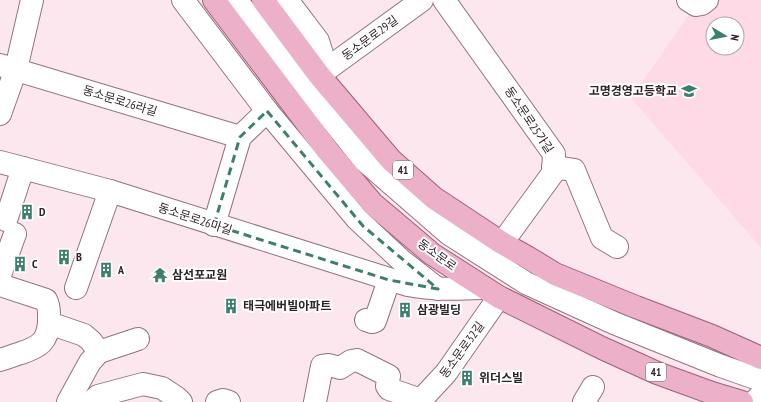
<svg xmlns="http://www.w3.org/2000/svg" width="761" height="402" viewBox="0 0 761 402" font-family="'PT Sans Narrow','Noto Sans KR',sans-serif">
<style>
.built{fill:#fedae7;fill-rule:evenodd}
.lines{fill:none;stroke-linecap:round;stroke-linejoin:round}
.minor-casing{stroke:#93737e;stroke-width:24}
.major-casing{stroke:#a25d79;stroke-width:24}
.minor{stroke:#fff;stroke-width:22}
.major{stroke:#ecb0c8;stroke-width:22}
.marked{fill:none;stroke:#3d7f6e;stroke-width:3;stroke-dasharray:8 5;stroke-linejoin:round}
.labels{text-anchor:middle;stroke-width:4;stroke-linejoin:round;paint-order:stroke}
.shield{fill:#fff;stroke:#6f6668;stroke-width:1}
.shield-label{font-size:11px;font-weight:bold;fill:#312428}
.street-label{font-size:12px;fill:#312428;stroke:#fff}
.poi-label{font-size:12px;font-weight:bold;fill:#312428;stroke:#fff;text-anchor:start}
</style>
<rect width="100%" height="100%" fill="#fde7ee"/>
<path class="built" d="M 699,0 L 761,0 L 761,248 L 631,98 ZM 713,24 L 737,24 L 737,48 L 713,48 Z"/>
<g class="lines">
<g class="minor-casing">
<g id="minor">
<polyline points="183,0 267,111 357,219 402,261 438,289"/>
<polyline points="236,0 365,161 449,234 526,283 614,323 721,366 761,380"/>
<polyline points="287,0 318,41 323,57 319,75"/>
<polyline points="444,0 554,154 553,173 502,243"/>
<polyline points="688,0 696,5 702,4 707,0"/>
<polyline points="0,65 240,137"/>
<polyline points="319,75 422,0"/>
<polyline points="0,114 16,69 32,0"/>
<path d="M 0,162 L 110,191 L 408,285 C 433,290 458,289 484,288"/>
<polyline points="553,167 574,170 602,238 617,247"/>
<polyline points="6,220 23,168"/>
<polyline points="214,225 240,137 267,111"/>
<polyline points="0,275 15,234"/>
<path d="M 0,285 L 46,300 C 50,307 49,314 49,321 C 48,342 39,347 21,353 C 14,355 7,358 0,360"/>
<polyline points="76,288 110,191"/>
<polyline points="366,320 372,322 375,321 389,280"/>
<polyline points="49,323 84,335 91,341 99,352 90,362 68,402"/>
<polyline points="99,352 138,339"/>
<polyline points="91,402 98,396 143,384 162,388 177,398 181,402"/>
<polyline points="217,402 223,400 229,402"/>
<polyline points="315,402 322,366 329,365 340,368 351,361 357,360 389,376 387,386 389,389 421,400"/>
<polyline points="419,402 446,373 499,297"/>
<polyline points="584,402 593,387"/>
<polyline points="754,402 761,395"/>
</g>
</g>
<g class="major-casing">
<g id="major">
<polyline points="214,0 328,151 373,204 432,254 499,297 602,348 657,373 712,393 742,402"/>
<polyline points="263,0 319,75 391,160 434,198 502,243 527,257 555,274 636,307 712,336 761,358"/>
</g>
</g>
<use href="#minor" class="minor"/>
<use href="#major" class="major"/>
</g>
<path class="marked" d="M 267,111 L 363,226 L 438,289 L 389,280 L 214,225 L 240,137 Z"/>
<defs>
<g id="school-bare" transform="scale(1.2)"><path d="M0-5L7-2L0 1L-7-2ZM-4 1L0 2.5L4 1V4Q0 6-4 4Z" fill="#3d7f6e" stroke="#fff" stroke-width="2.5" paint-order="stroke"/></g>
<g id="building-bare" transform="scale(1.2)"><path d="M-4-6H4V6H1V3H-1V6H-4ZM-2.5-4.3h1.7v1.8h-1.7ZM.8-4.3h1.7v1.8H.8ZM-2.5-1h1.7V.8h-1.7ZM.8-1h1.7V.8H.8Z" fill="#3d7f6e" stroke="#fff" stroke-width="2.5" paint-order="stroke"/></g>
<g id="temple-bare" transform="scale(1.2)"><path d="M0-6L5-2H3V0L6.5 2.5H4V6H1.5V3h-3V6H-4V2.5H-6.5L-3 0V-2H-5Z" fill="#3d7f6e" stroke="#fff" stroke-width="2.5" paint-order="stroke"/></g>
</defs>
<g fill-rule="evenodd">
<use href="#school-bare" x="689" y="91"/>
<use href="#building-bare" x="27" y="212"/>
<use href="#building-bare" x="64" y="257"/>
<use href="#building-bare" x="20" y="264"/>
<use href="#building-bare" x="106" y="270"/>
<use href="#temple-bare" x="160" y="275"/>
<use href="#building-bare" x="231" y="306"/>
<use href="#building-bare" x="405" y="310"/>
<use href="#building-bare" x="467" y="378"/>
</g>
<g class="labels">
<g class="shield">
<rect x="393" y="161" width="20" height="18" rx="3"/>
<rect x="646" y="363" width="20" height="18" rx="3"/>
</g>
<g class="shield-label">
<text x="403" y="174">41</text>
<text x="656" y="376">41</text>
</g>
<g class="street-label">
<text transform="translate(370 38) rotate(-36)" y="4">동소문로29길</text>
<text transform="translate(120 101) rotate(17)" y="4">동소문로26라길</text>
<text transform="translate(529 120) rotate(56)" y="4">동소문로25가길</text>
<text transform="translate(195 219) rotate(18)" y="4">동소문로26마길</text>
<text transform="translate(437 255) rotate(36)" y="4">동소문로</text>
<text transform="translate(462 350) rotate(-54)" y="4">동소문로32길</text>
</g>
<g class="poi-label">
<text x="677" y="95" text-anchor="end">고명경영고등학교</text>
<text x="39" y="216">D</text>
<text x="76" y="261">B</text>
<text x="32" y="268">C</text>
<text x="118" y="274">A</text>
<text x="172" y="279">삼선포교원</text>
<text x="243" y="310">태극에버빌아파트</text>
<text x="417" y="314">삼광빌딩</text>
<text x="479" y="382">위더스빌</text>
</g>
</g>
<g transform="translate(725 36) rotate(100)"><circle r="19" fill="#ffffff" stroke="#ada7a9"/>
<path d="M0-3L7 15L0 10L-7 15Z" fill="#3d7f6e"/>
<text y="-6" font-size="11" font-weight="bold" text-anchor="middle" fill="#312428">N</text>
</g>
</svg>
